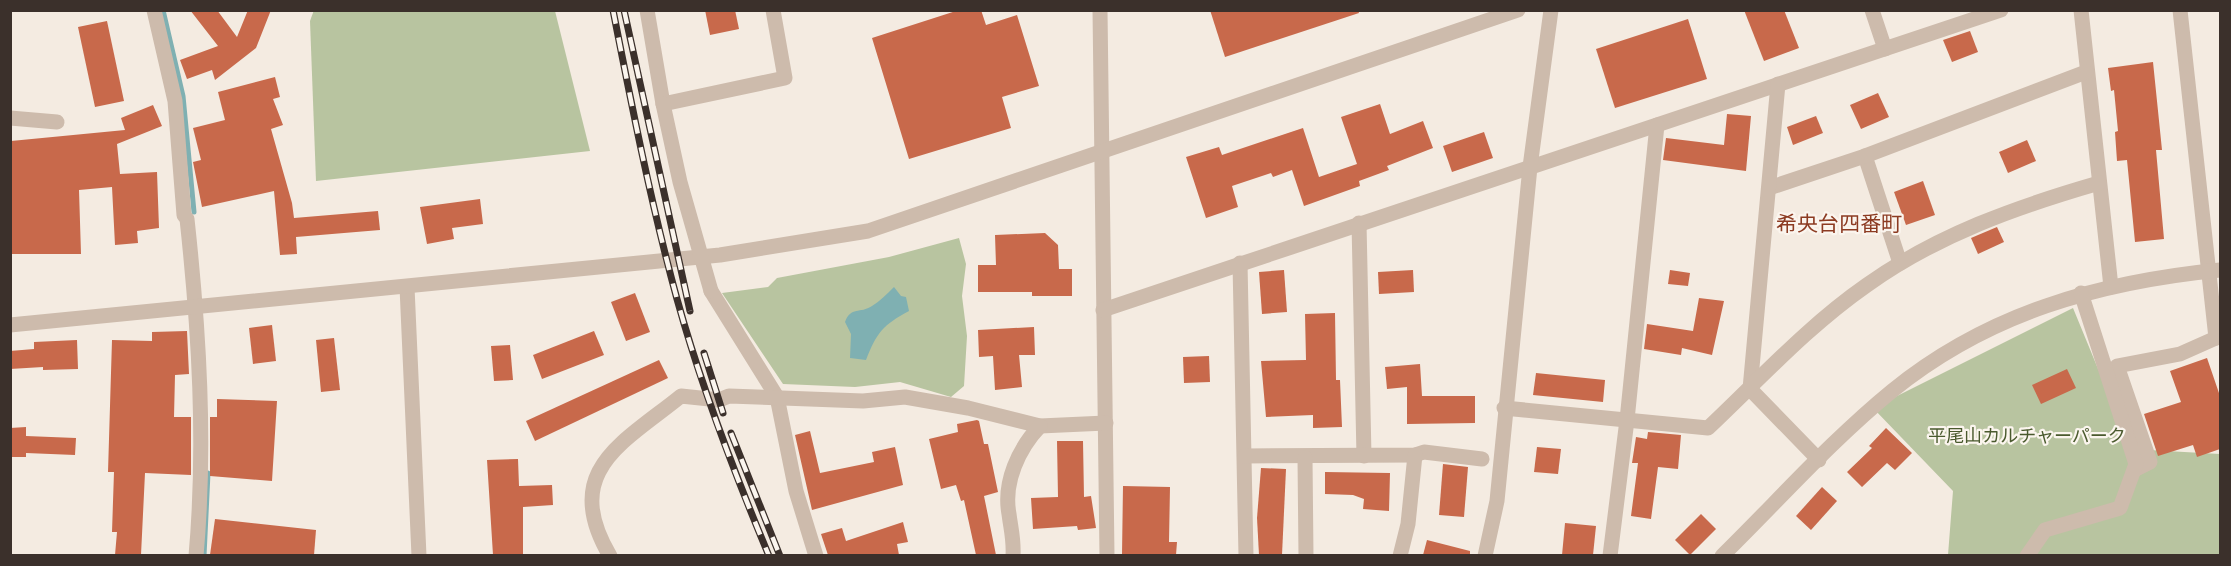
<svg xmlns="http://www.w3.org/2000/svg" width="2231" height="566" viewBox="0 0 2231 566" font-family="Arial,'Noto Sans JP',sans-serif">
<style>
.green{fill:#b8c4a0}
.water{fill:#7fb0b2}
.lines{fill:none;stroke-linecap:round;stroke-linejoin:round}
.stream{stroke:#7fb0b2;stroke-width:5}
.building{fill:#c8694b}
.minor{stroke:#cdbbac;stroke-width:15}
.rail-casing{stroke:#3b302b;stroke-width:7}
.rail{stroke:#fbf5ee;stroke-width:4.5;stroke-dasharray:14;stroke-linecap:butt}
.minor-bridge{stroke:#cdbbac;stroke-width:15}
.labels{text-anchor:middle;stroke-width:4.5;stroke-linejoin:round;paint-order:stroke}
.park-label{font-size:18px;fill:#4a5a2e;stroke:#fbf5ee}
.quarter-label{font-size:21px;fill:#8c3b22;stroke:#fbf5ee}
</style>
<rect width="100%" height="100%" fill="#f4ebe1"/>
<g class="green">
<polygon points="314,10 555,11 590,151 316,181 310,21"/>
<polygon points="959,238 966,264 962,296 967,336 964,386 951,397 900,382 855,387 783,384 722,293 768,287 777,278 889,257"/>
<polygon points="2073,308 2131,449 2220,454 2220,555 1948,555 1953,491 1873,408"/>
</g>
<path class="water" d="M 894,287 L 901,296 L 906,297 L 909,311 C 883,325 877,332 866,360 L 850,358 L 851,334 L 845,322 C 851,306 860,314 872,306 C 880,301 887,294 894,287 Z"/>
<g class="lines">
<g class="stream">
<polyline points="163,10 183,96 194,212"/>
<polyline points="204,556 208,473"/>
</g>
</g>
<g class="building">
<polygon points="190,10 217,10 237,37 248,10 271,10 256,48 215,80 212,70 187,79 180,60 218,46"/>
<polygon points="705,10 735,10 739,29 710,35"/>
<polygon points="959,10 981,10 986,25 1017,15 1039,86 1002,97 1011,128 909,159 872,38"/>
<polygon points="1210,10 1358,10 1359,13 1225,57"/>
<polygon points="1744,10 1784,10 1799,48 1764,61"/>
<polygon points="1688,19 1707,79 1615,108 1596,49"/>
<polygon points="107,21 124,101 95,107 78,27"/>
<polygon points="1970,31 1978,52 1952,62 1943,40"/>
<polygon points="2153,62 2162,150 2156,150 2164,239 2135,242 2127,160 2117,161 2115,132 2118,131 2114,90 2111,91 2108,68"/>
<polygon points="275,77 280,97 273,99 283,125 271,129 292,203 294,218 378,211 380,230 296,237 297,254 280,255 274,191 202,207 193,162 201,160 193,128 225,120 218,92"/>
<polygon points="1878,93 1889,117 1861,129 1850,105"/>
<polygon points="1380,104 1390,134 1423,121 1433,148 1387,166 1389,170 1359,181 1360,186 1304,206 1292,170 1273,177 1271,173 1232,186 1238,207 1206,218 1186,157 1219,147 1222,155 1303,128 1319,177 1357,164 1341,117"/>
<polygon points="153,105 162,126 117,144 120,174 157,172 159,228 137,231 138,243 115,245 112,187 79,190 81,254 10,254 11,141 125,130 121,118"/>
<polygon points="1727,114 1751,116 1746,171 1663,160 1666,138 1724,145"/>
<polygon points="1816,116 1823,133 1793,145 1787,127"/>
<polygon points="1484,132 1493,158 1452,172 1443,146"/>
<polygon points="2027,140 2036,161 2008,173 1999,152"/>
<polygon points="1923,181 1935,215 1906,225 1894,192"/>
<polygon points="480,199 483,224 452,228 454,239 427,244 420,207"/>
<polygon points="1997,227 2004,242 1978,254 1971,238"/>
<polygon points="1045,233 1058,245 1059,269 1072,269 1072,296 1032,296 1032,292 978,292 978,265 996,265 995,235"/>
<polygon points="1284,270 1287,312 1262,314 1259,272"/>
<polygon points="1413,270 1414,292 1379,294 1378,272"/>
<polygon points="1670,270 1690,273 1688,286 1668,284"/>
<polygon points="635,293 650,332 626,341 611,302"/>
<polygon points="1699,298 1724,301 1712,355 1682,348 1681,355 1644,349 1647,324 1693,331"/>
<polygon points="1335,313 1336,380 1340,380 1342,427 1313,428 1313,415 1266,417 1261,361 1306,360 1305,314"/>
<polygon points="272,325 276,361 253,364 249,328"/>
<polygon points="1034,327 1035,355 1019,355 1022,387 995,390 993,356 979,357 978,330"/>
<polygon points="187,331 189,374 175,375 174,417 191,417 191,475 145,473 141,555 115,555 117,532 112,532 114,472 108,472 112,340 152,341 152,332"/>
<polygon points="594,331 604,355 542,379 533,355"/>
<polygon points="334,338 340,390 321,392 316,340"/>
<polygon points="77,340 78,369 43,370 43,367 10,369 10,351 34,349 34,342"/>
<polygon points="510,345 513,380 494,381 491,346"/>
<polygon points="1209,356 1210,382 1184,383 1183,357"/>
<polygon points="2207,358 2220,396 2220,449 2197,457 2193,445 2158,456 2144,414 2181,402 2170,371"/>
<polygon points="659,360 668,378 535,441 526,421"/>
<polygon points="1420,364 1422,396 1475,396 1475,423 1407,424 1407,387 1387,389 1385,367"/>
<polygon points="2067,369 2076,388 2041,404 2032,385"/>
<polygon points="1536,373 1605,380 1603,402 1533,395"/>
<polygon points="217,399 277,401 272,481 210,476 210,417 217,417"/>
<polygon points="977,420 979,421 984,444 988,444 998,492 984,496 996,555 976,555 964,500 961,501 956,485 941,489 929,439 958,432 957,424"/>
<polygon points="26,427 26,436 76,438 75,455 26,453 26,457 11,457 10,428"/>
<polygon points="1886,428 1912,453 1895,470 1887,463 1862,487 1847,472 1872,448 1869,446"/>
<polygon points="810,431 820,473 874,462 872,452 895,447 903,485 812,510 795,435"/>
<polygon points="1648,432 1681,435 1678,469 1658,467 1651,519 1631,516 1638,463 1632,463 1636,437 1647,439"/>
<polygon points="1057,441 1083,441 1084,497 1091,496 1096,528 1078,530 1077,526 1033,529 1031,498 1058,497"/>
<polygon points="1537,447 1561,449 1558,474 1534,472"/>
<polygon points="518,459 519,486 552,485 553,505 523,507 523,555 493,555 487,460"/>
<polygon points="1443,464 1468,467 1464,517 1439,515"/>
<polygon points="1261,468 1286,469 1282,555 1259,555 1257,518"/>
<polygon points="1325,472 1390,473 1389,511 1363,509 1364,499 1353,495 1325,494"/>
<polygon points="1123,486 1170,487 1169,542 1177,542 1176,555 1122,555"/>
<polygon points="1822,487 1837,501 1811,530 1796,516"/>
<polygon points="1701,514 1716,529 1690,555 1675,540"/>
<polygon points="215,519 316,530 314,555 210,555"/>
<polygon points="903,522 908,542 897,544 899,555 828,555 821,534 842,528 846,541"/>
<polygon points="1565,523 1596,526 1593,555 1562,555"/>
<polygon points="1427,540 1470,551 1470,555 1423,555"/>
</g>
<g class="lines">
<g class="minor">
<path d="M 154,10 L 175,101 L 184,215 L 187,219 C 199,330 206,444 196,556"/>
<polyline points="647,10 663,104 785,78 773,10"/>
<polyline points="1100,10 1107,556"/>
<polyline points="1872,10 1885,49"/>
<polyline points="2081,10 2111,287"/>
<polyline points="2180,10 2216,338 2220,336"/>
<polyline points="10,118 57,122"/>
<polyline points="1865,156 1900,263"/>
<polyline points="1769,188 1865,156 2086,72"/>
<polyline points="1359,223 1364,456"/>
<polyline points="1240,263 1246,556"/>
<polyline points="407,287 419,556"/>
<polyline points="711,291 777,397 796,491 816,556"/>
<polyline points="1103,310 2001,10"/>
<polyline points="10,325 720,255 868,231 1518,10"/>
<polyline points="1750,389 1778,84"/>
<polyline points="1750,389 1819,460"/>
<path d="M 1504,408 L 1708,428 C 1760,379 1808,326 1867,285 C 1937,235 2016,207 2099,183"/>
<polyline points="1245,456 1415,455 1424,452 1482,459"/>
<polyline points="1305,458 1306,556"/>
<polyline points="2134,470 2150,462 2117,366 2180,354 2216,338"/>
<path d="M 610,556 C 560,471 623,443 681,396 L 719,400 L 729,396 L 863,401 L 905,397 L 968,408 L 1040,426 L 1106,423"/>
<path d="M 1013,556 C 1014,539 1011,530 1009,514 C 1003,482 1019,448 1040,426"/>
<polyline points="1400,556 1408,524 1415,455"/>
<polyline points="1485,556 1497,501 1530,167 1551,10"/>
<polyline points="1610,556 1627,420 1657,125"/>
<path d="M 1722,556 C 1778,501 1832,440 1892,391 C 1988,313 2099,282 2220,270"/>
<polyline points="2027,556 2045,530 2120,508 2136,464 2081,293"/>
</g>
<g class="rail-casing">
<g id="rail">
<path d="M 613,10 C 632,107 651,204 677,299 C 701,386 734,472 769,556"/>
<polyline points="624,10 690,311"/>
<polyline points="704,353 723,413"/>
<polyline points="731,433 780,556"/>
</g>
</g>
<use href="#rail" class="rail"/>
<polyline class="minor-bridge" points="663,104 680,182 711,291"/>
</g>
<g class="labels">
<g class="park-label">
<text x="2027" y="442">平尾山カルチャーパーク</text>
</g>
<g class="quarter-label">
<text x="1839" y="231">希央台四番町</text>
</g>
</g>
<rect width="2231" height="566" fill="none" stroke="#3b302b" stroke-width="24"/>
</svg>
